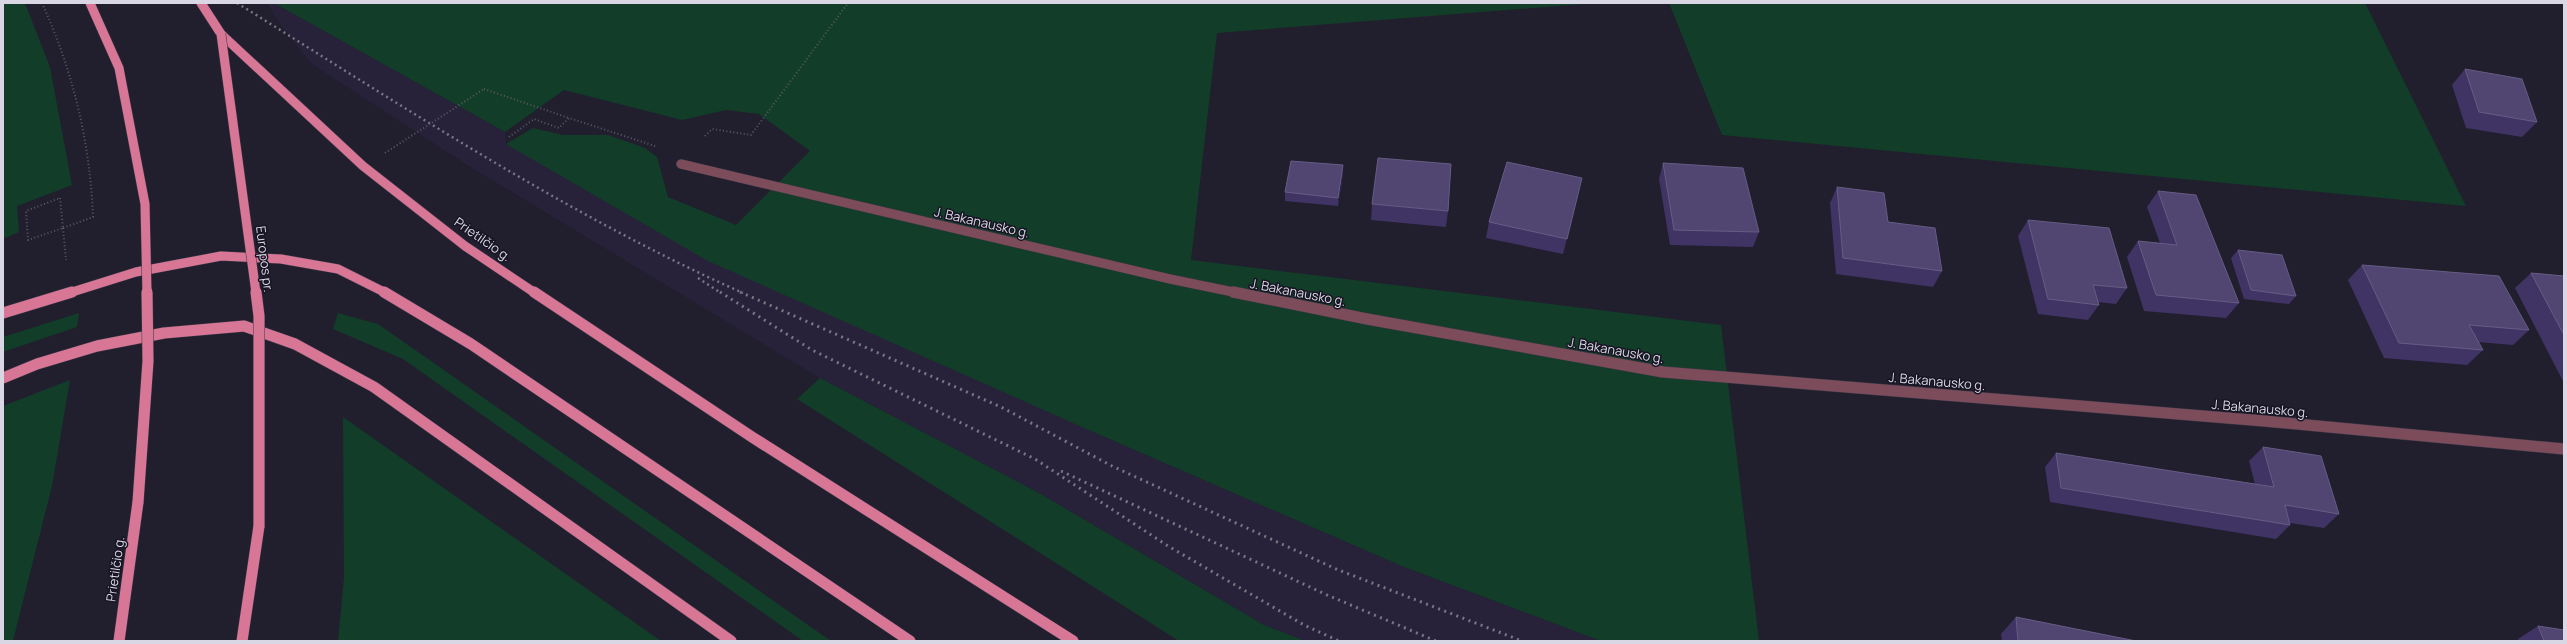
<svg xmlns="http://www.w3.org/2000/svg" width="2567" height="644" viewBox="0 0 2567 644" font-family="Manrope,sans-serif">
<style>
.built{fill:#272239}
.green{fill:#123d28}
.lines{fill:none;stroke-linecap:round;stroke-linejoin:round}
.street-far1-casing{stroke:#3b3847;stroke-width:10}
.street-casing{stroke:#3b3847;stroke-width:12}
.primary-far1-casing{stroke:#3b3847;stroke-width:10}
.primary-casing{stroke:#3b3847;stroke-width:12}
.path{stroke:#5b5867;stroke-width:2;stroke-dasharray:1 2.5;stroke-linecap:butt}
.street-far1{stroke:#7c4c5b;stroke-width:9}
.street{stroke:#7c4c5b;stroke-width:11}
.primary-far1{stroke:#d77695;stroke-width:9}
.primary{stroke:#d77695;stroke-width:11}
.rail-far1{stroke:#797684;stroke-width:2.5;stroke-dasharray:2 3.5;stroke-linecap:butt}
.rail{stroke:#797684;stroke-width:3;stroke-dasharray:2 4.5;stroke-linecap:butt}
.primary-bridge-far1-casing{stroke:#3b3847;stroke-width:10;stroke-linecap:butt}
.primary-bridge-casing{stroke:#3b3847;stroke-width:12;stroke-linecap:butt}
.path-bridge{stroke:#5b5867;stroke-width:2;stroke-dasharray:1 2.5;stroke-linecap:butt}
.primary-bridge-far1{stroke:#d77695;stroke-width:9}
.primary-bridge{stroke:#d77695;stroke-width:11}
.wall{fill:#403465}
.shaded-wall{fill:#2d2449}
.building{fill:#514672;stroke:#665c84}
.labels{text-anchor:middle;stroke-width:3;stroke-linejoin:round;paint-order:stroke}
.street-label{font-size:13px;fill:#d9d7e3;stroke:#171424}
</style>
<rect width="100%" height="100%" fill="#211e2e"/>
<polygon class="built" points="267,3 274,3 505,132 506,144 1091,431 1404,567 1601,641 1305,641 1264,625 1039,493 820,378 467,165 312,64 280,24"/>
<g class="green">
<polygon points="3,3 25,3 50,67 72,185 17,206 19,232 3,239"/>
<polygon points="274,3 1597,3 1217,33 1191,260 1721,325 1759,641 1601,641 1404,567 1091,431 708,261 506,144 533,128 563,135 608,135 645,148 657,157 668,197 736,225 810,151 759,114 726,110 682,120 564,90 505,132"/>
<polygon points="1669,3 2365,3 2466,206 1722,135"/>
<polygon points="79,313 77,327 3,352 3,337"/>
<polygon points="338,313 378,324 831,641 803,641 403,359 333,329"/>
<polygon points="820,378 1039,493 1264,625 1305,641 1179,641 797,399"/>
<polygon points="70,380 52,486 13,641 3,641 3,406"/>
<polygon points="343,417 661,641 338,641 344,578"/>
</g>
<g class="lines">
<g class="street-far1-casing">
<polyline id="street-far1" points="681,164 1170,279 1238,293"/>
</g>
<g class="street-casing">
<polyline id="street" points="1233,292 1367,319 1663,372 2264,421 2564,449"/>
</g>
<g class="primary-far1-casing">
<g id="primary-far1">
<polyline points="201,3 221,34 363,166 465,246 535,293"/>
<polyline points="69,293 136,272 221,256 281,259 338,269 386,293"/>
</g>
</g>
<g class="primary-casing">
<g id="primary">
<polyline points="384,292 471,344 910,641"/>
<polyline points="534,292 752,437 1073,641"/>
<polyline points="3,313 72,292"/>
<polyline points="3,378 37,364 97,346 164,333 244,326 295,344 374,387 731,641"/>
<polyline points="119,641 138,502"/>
<polyline points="242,641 259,526"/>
</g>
</g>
<g class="path">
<path d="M 42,3 C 73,71 90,142 93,217 L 63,228"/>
<polyline points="484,89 569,118"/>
<polyline points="705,136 712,129 751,135 848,3"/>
<polyline points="509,137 534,119 559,128 569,118 655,146"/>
<polygon points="60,198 63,228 28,240 26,211"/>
<polyline points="63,228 66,260"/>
</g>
<use href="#street-far1" class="street-far1"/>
<use href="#street" class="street"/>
<use href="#primary-far1" class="primary-far1"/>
<use href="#primary" class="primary"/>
<g class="rail-far1">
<path d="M 237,3 C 401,105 565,214 743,293"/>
<polyline points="698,278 721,293"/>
</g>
<g class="rail">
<polyline points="720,292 812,350 1035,459 1168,546 1304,625 1339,641"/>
<polyline points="740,292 1001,407 1112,466 1336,569 1522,641"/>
<polyline points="1061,471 1327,595 1436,641"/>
</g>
<g class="primary-bridge-far1-casing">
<g id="primary-bridge-far1">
<polyline points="90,3 119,68 145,204 147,293"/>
<polyline points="221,34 256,293"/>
</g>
</g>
<g class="primary-bridge-casing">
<g id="primary-bridge">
<polyline points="256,292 259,316 259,526"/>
<polyline points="138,502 148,361 147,292"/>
</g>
</g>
<polyline class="path-bridge" points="385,153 484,89"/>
<use href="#primary-bridge-far1" class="primary-bridge-far1"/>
<use href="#primary-bridge" class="primary-bridge"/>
</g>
<g class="wall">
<polygon points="2465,69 2537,122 2522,137 2466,128 2452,85"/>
<polygon points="1663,163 1759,232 1753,247 1670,245 1659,179"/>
<polygon points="1343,165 1343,174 1338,206 1285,201 1285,192"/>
<polygon points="1837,187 1888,222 1942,271 1933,287 1836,274 1830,203"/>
<polygon points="2158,191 2239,303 2226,318 2144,311 2127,257 2138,241 2160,243 2147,207"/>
<polygon points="1578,194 1563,254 1486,238 1489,222"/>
<polygon points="1372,204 1448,211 1446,227 1371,220"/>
<polygon points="2028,220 2127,288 2116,304 2098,302 2099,305 2088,320 2038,314 2018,236"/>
<polygon points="2238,250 2296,296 2289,304 2244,299 2231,258"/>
<polygon points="2362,265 2529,330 2513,345 2478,342 2483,350 2467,365 2384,358 2348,280"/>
<polygon points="2531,273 2564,276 2564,383 2515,288"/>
<polygon points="2263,447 2339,514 2324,528 2290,523 2290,525 2276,539 2050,502 2045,467 2056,453 2255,484 2249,461"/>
<polygon points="2016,617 2136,641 2002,641 2001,634"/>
<polygon points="2538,626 2564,641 2519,641 2518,639"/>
</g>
<polygon class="shaded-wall" points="1343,165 1343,174 1338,206 1338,198"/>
<g class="building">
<polygon points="2465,69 2522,79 2537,122 2479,112"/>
<polygon points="1378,158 1451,164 1448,211 1372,204"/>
<polygon points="1291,161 1343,165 1338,198 1285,192"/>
<polygon points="1507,162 1582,178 1567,239 1489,222"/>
<polygon points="1663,163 1743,168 1759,232 1674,230"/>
<polygon points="1837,187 1884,193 1888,222 1935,228 1942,271 1843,258"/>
<polygon points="2158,191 2196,195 2239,303 2156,295 2138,241 2177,245"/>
<polygon points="2028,220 2109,228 2127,288 2093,285 2099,305 2048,299"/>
<polygon points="2238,250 2282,255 2296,296 2251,290"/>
<polygon points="2362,265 2499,276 2529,330 2469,325 2483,350 2399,343"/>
<polygon points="2531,273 2564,276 2564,335"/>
<polygon points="2263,447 2321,456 2339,514 2285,505 2290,525 2061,488 2056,453 2274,487"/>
<polygon points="2016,617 2136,641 2018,641"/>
<polygon points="2538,626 2564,630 2564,641 2544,641"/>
</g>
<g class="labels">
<g class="street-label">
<text transform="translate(982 222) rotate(13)" y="5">J. Bakanausko g.</text>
<text transform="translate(483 239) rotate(35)" y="5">Prietilčio g.</text>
<text transform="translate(265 259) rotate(83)" y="5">Europos pr.</text>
<text transform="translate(1298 292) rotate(11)" y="5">J. Bakanausko g.</text>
<text transform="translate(1616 350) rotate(10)" y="5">J. Bakanausko g.</text>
<text transform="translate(1937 381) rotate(5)" y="5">J. Bakanausko g.</text>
<text transform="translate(2260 408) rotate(5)" y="5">J. Bakanausko g.</text>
<text transform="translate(115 569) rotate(-82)" y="5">Prietilčio g.</text>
</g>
</g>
<rect width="2567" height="644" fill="none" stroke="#d9d7e3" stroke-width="8"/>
</svg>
